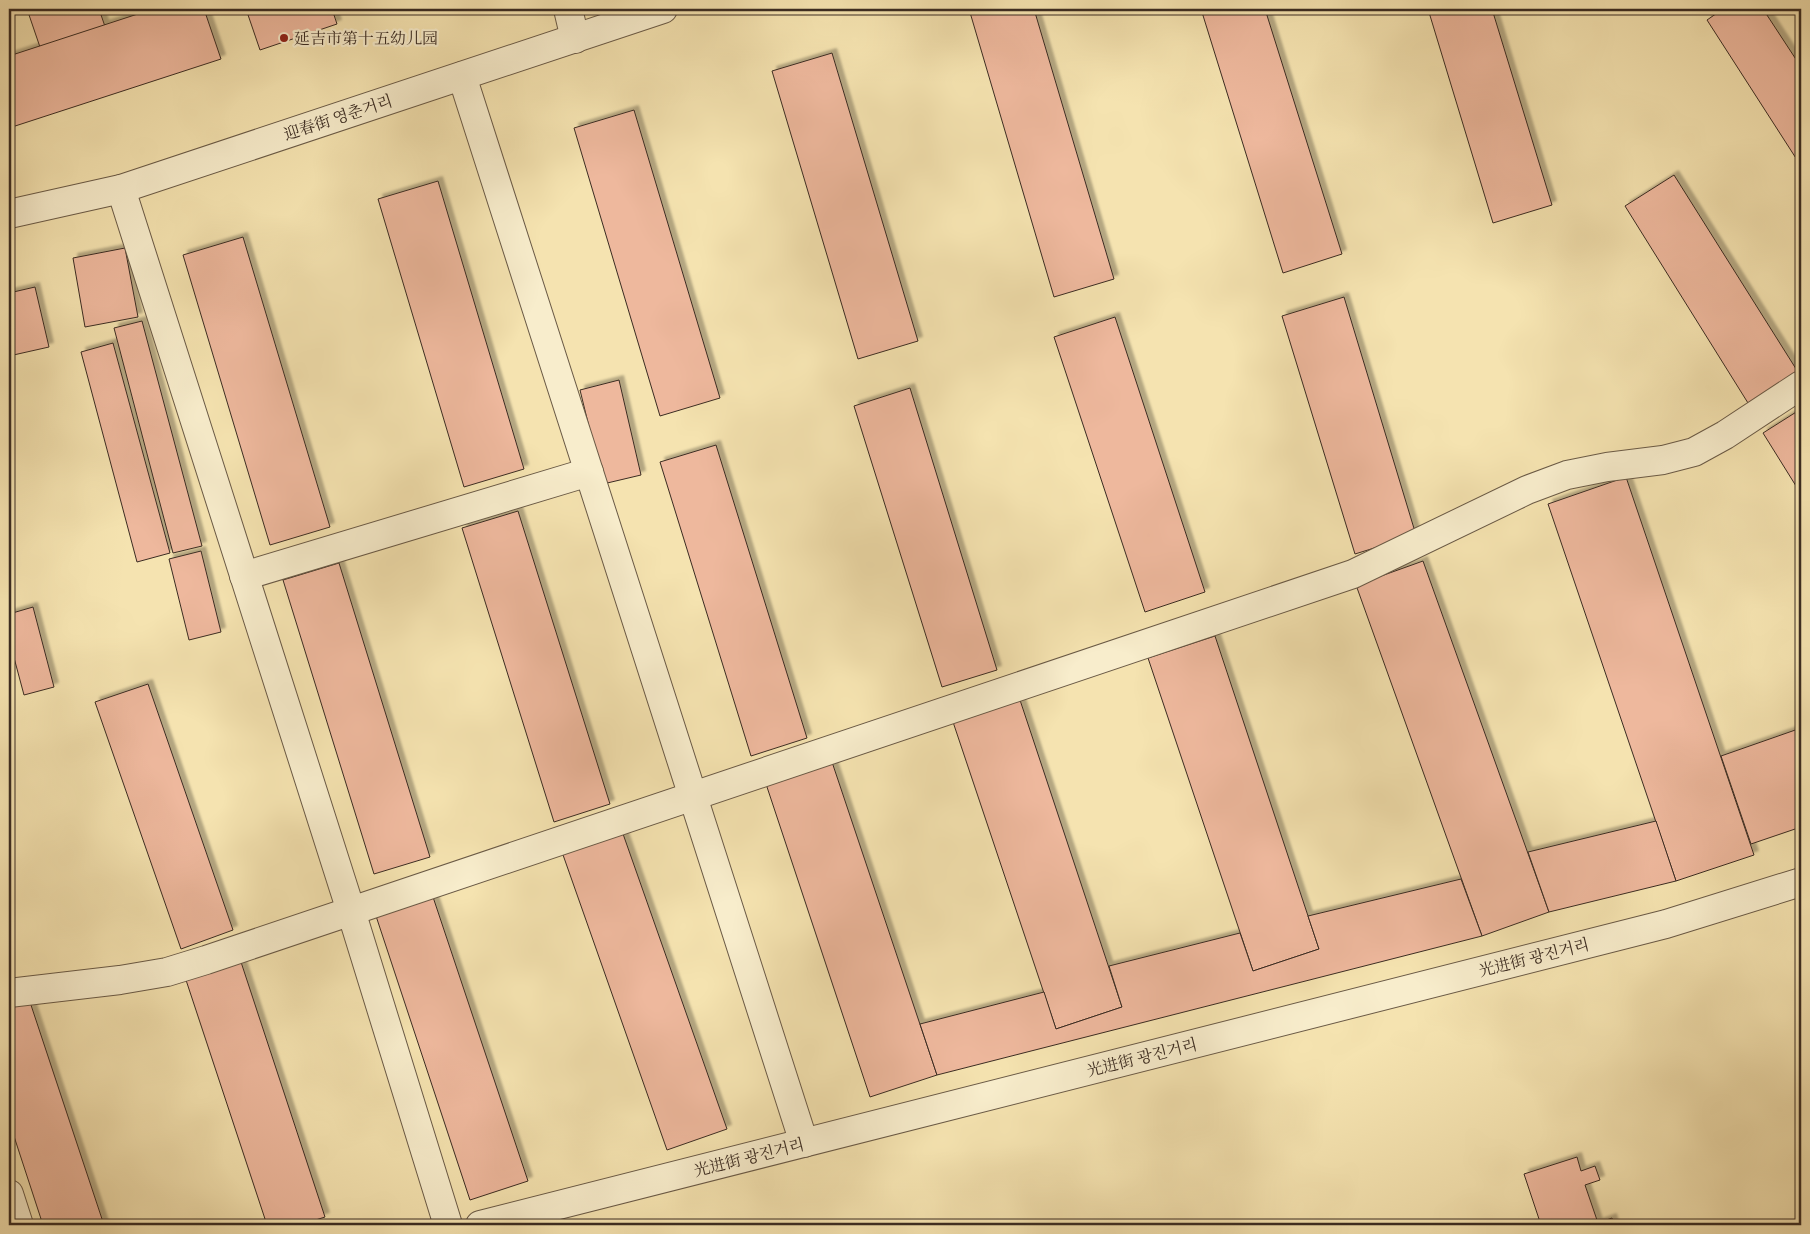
<svg xmlns="http://www.w3.org/2000/svg" width="1810" height="1234" viewBox="0 0 1810 1234" font-family="'IM FELL Double Pica','Noto Serif SC','Noto Serif KR',serif">
<style>
.building{fill:#eeb89d;stroke:#3b2c22;filter:url(#shadow)}
.lines{fill:none;stroke-linecap:round;stroke-linejoin:round}
.minor-casing{stroke:#6a5a46;stroke-width:30}
.minor{stroke:#f8edcc;stroke-width:28}
.poi-dot{fill:#8f2418;stroke:#f8edcc;stroke-width:2}
.labels{text-anchor:middle;stroke-width:4.5;stroke-linejoin:round;paint-order:stroke}
.poi-label{font-size:16px;fill:#3b2c22;stroke:#f8edcc;text-anchor:start}
.street-label{font-size:16px;fill:#3b2c22;stroke:#f8edcc}
</style>
<defs>
<filter id="shadow"><feDropShadow dx="4.5" dy="-4.5" stdDeviation="1" flood-color="#0004"/></filter>
</defs>
<rect width="100%" height="100%" fill="#f5e3b0"/>
<filter id="stains"><feTurbulence type="fractalNoise" baseFrequency=".004" numOctaves="4"/><feColorMatrix values="0 0 0 0 .2 0 0 0 0 .09 0 0 0 0 .02 0 0 0 .5 -.17"/></filter>
<radialGradient id="worn" r=".72"><stop offset=".6" stop-color="#630" stop-opacity="0"/><stop offset="1" stop-color="#630" stop-opacity=".3"/></radialGradient>
<g class="building">
<polygon points="27,9 99,9 122,76 57,97"/>
<polygon points="153,9 204,9 221,59 9,128 9,56"/>
<polygon points="246,9 332,9 337,24 260,50"/>
<polygon points="969,9 1034,9 1114,279 1054,297"/>
<polygon points="1201,9 1265,9 1342,254 1283,273"/>
<polygon points="1428,9 1492,9 1552,205 1493,223"/>
<polygon points="1723,9 1763,9 1801,67 1801,166 1707,20"/>
<polygon points="832,53 918,341 858,359 772,71"/>
<polygon points="634,110 720,398 660,416 574,128"/>
<polygon points="1674,175 1798,372 1748,403 1625,206"/>
<polygon points="438,181 524,469 464,487 378,199"/>
<polygon points="243,237 330,527 270,545 183,255"/>
<polygon points="125,248 138,317 85,327 73,258"/>
<polygon points="35,287 49,347 9,356 9,293"/>
<polygon points="1344,297 1416,535 1355,554 1282,316"/>
<polygon points="1115,317 1205,592 1145,612 1054,337"/>
<polygon points="142,321 202,546 173,553 114,328"/>
<polygon points="113,343 170,553 137,562 81,352"/>
<polygon points="619,380 641,475 603,484 580,390"/>
<polygon points="910,388 997,670 942,687 854,406"/>
<polygon points="1801,409 1801,494 1763,433"/>
<polygon points="716,445 807,738 751,756 660,462"/>
<polygon points="1626,477 1754,855 1676,881 1548,504"/>
<polygon points="518,511 610,804 554,822 462,528"/>
<polygon points="201,551 221,632 189,640 169,559"/>
<polygon points="1423,561 1549,912 1482,936 1356,585"/>
<polygon points="339,563 430,857 374,874 283,580"/>
<polygon points="33,607 54,687 24,695 9,639 9,614"/>
<polygon points="1215,636 1319,949 1253,971 1148,658"/>
<polygon points="148,684 233,930 181,949 95,702"/>
<polygon points="1018,694 1122,1007 1056,1029 951,716"/>
<polygon points="1801,728 1801,827 1751,844 1721,756"/>
<polygon points="832,762 937,1075 870,1097 766,784"/>
<polygon points="1656,821 1676,881 1549,912 1528,852"/>
<polygon points="622,831 727,1129 667,1150 562,852"/>
<polygon points="1461,879 1482,936 937,1075 920,1024 1044,992 1056,1029 1122,1007 1109,966 1240,933 1253,971 1319,949 1308,916"/>
<polygon points="433,897 528,1181 470,1200 376,916"/>
<polygon points="240,959 325,1217 300,1225 267,1225 185,977"/>
<polygon points="28,996 104,1225 43,1225 9,1121 9,1003"/>
<polygon points="1577,1157 1581,1171 1595,1166 1600,1180 1585,1185 1598,1223 1612,1218 1614,1225 1541,1225 1524,1174"/>
</g>
<g class="lines">
<g class="minor-casing">
<g id="minor">
<polyline points="568,9 575,39"/>
<polyline points="462,76 804,1143"/>
<polyline points="121,189 351,911 448,1225"/>
<polyline points="9,214 121,189 663,9"/>
<polyline points="244,576 589,472"/>
<polyline points="9,993 120,980 167,972 206,960 1353,574 1527,490 1567,475 1607,467 1663,460 1694,452 1725,435 1801,385"/>
<polyline points="9,1194 19,1225"/>
<polyline points="480,1225 1666,924 1801,882"/>
</g>
</g>
<use href="#minor" class="minor"/>
</g>
<circle class="poi-dot" cx="284" cy="38" r="5"/>
<g class="labels">
<g class="poi-label">
<text x="294" y="44">延吉市第十五幼儿园</text>
</g>
<g class="street-label">
<text transform="translate(338 117) rotate(-18)" y="6">迎春街 영춘거리</text>
<text transform="translate(1534 957) rotate(-14)" y="6">光进街 광진거리</text>
<text transform="translate(1142 1057) rotate(-14)" y="6">光进街 광진거리</text>
<text transform="translate(749 1157) rotate(-14)" y="6">光进街 광진거리</text>
</g>
</g>
<rect width="1810" height="1234" fill="none" stroke="#f5e3b0" stroke-width="30"/>
<rect x="10" y="10" width="1790" height="1214" fill="none" stroke="#3b2c22" stroke-width="2.5"/>
<rect x="15" y="15" width="1780" height="1204" fill="none" stroke="#3b2c22"/>
<rect width="100%" height="100%" filter="url(#stains)"/>
<rect width="100%" height="100%" fill="url(#worn)"/>
</svg>
